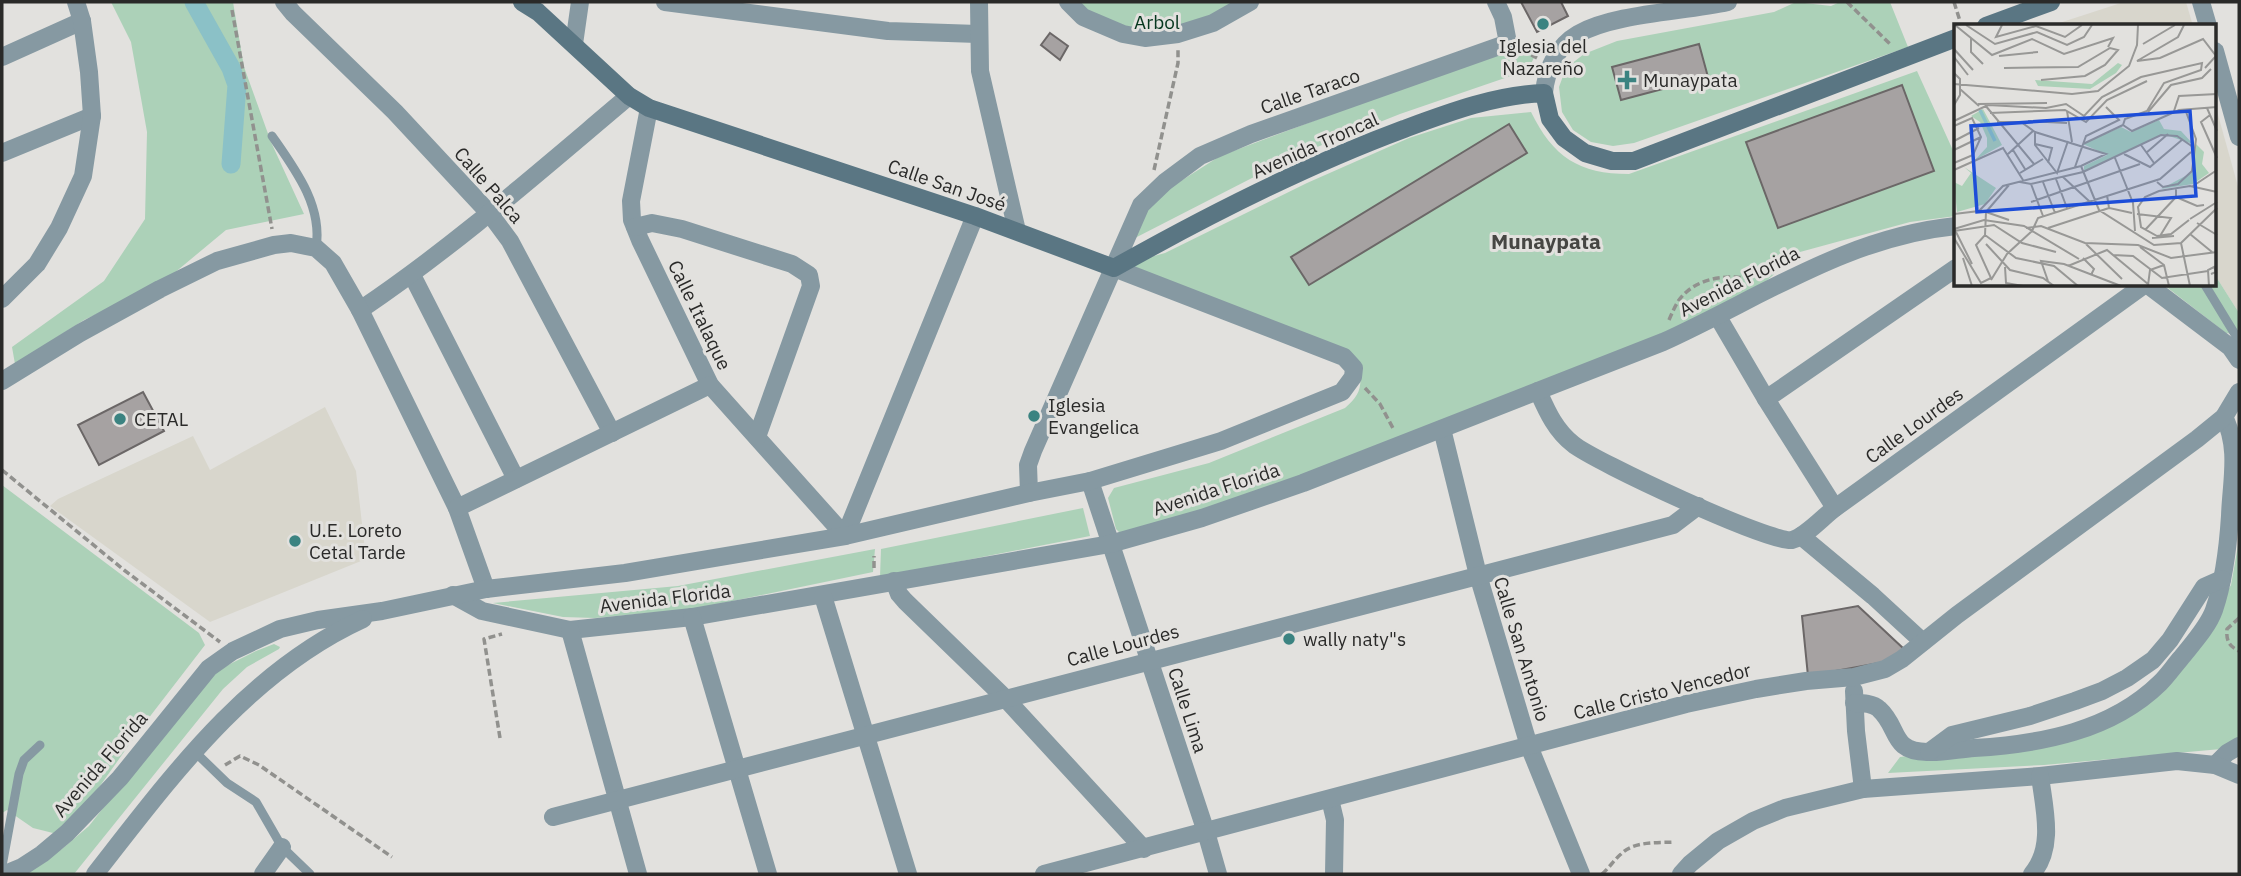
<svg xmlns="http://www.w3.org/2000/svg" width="2241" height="876" viewBox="0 0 2241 876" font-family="'IBM Plex Sans',sans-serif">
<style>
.built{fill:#d8d6cc}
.green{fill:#acd1b8}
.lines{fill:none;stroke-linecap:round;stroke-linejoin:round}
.canal{stroke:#8bc1c7;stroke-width:19}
.building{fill:#a6a2a2;stroke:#6b6767;stroke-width:2}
.path{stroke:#91918e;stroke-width:3.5;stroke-dasharray:7 3.5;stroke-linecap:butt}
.lane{stroke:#8699a2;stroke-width:9}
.street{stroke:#8699a2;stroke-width:18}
.secondary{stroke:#5a7683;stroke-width:18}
.poi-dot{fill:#3b8381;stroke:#e2e1de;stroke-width:2.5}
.labels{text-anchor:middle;stroke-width:6;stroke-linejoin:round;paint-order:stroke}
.park-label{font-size:19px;fill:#05371d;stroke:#e2e1de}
.poi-label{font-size:19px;fill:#2a2a29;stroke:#e2e1de;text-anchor:start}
.street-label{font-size:19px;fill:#2a2a29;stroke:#e2e1de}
.neighbourhood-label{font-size:21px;font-weight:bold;fill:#464643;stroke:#e2e1de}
.inset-river{fill:none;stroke:#8bc1c7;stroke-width:3.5}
.inset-road{fill:none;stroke:#989896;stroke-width:2}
.view{fill:#1d4ed8;fill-opacity:0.15;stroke:#1d4ed8;stroke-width:3.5}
.inset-edge{fill:none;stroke:#2a2a29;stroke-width:3.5}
</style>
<rect width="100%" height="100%" fill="#e2e1de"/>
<g class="built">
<polygon points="2124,2 2186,2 2193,26 2050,26"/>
<polygon points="2215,104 2239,190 2239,313 2215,275"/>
<polygon points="325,407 356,471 366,559 210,622 50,506 58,499 193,436 210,470"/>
</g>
<g class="green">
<polygon points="111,2 233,2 244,67 271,142 304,214 226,230 161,284 84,320 15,364 12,347 104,281 145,219 147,132 131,42"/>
<polygon points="1058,2 1256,2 1165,43 1078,20"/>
<polygon points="1796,2 1831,6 1840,2 1890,2 1908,47 1634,143 1613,146 1591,142 1573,130 1562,112 1559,87 1566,68 1584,54 1617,41 1774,12"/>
<polygon points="1514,39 1524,42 1542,41 1528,70 1400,114 1297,155 1133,239 1148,202 1220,156 1500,51"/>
<path d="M 1917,71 L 1956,157 L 1956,216 L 1910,222 L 1800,252 L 1750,295 L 1612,359 L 1248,496 L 1121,534 L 1116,529 L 1108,498 L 1114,488 L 1209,463 L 1345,408 C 1358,397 1362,389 1360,372 L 1125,264 L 1165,253 L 1307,183 L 1409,138 L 1471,118 L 1531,112 C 1553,157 1579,174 1629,174 Z"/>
<polygon points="2215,275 2239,313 2239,335 2226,333 2164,285 2215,285"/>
<polygon points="2,485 199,633 205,645 141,728 85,807 57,834 33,828 7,810 2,813"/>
<polygon points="1083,508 1090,536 880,577 881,549"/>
<polygon points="2239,540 2239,738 2221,749 2044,765 1888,773 1900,757 2002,744 2089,719 2157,684 2203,632 2231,585"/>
<polygon points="875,549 873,572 694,609 595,618 563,617 493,603 678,586"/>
<polygon points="274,644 280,647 279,649 247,667 223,689 74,874 21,874 62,849 89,826 199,686 224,667 256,651"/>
</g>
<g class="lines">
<polyline class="canal" points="194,2 231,68 237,85 231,164"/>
</g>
<g class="building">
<polygon points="1521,2 1561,2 1568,16 1537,32"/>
<polygon points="1050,33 1068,46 1060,60 1041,45"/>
<polygon points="1699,44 1708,77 1621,100 1612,67"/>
<polygon points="1902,85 1934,171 1778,228 1746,142"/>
<polygon points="1509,124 1527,153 1309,285 1291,257"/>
<polygon points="143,392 164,431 99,465 78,425"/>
<polygon points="1858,606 1905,650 1890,661 1808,676 1802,616"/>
</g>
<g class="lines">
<g class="path">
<polyline points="1847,2 1890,44"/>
<polyline points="1954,2 1960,21"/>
<polyline points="232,10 272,229"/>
<polyline points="1522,50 1537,58"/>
<polyline points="1154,170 1178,63 1178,50"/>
<path d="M 1669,320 C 1672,313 1675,306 1679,300 C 1695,278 1726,274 1750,279"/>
<polyline points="1365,388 1380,404 1394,430"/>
<polyline points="2,470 124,570 220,642"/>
<polyline points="874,568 874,556"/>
<path d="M 2239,618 L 2227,629 C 2226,641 2229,646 2239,651"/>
<polyline points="500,738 484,639 502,634"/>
<polyline points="225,765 240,756 259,765 392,857"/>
<path d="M 1602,874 C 1609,868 1614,860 1621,854 C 1634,841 1657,843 1674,842"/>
</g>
<g class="lane">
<path d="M 272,136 C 295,169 323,206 316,248"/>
<polyline points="2205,285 2239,341"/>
<polyline points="194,751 227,783 256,802 282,847 310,874"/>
<polyline points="2,866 19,774 24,760 40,745"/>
</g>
<g class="street">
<polyline points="284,2 293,13 395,112 490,214 510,241 612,433"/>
<polyline points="665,2 888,31 978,34"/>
<polyline points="979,2 980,71 1017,231"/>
<polyline points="1068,2 1083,17 1123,34 1145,38 1178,34 1213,23 1250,2"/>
<polyline points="2201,2 2208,26"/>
<polyline points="574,44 580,2"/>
<polyline points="2215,51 2239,137"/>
<polyline points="2,57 82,21"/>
<path d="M 1544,93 C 1546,70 1557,46 1578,34 C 1615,13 1684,12 1728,2"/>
<polyline points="649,108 631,201 632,220 640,240 710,385 845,536 975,216"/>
<polyline points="2,153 92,116"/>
<polyline points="635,227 652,223 682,229 792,264 809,275 811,286 757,437"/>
<polyline points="412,275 516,479"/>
<polyline points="2148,285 2230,347 2239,360"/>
<polyline points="2,299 37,264 59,228 83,176 92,116 89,72 82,21 76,2"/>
<path d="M 360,310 C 455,246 541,170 629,96"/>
<polyline points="1718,317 1766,399 1835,508"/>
<polyline points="2,381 80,333 160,289 217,261 274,245 291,243 316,248 333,263 360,310 457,508 486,589"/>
<path d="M 1538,391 C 1547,411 1555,430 1573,444 C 1593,461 1774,545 1792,540 C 1805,537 1824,516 1835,508 L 2144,285"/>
<polyline points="1766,399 1956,268"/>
<polyline points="1442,429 1478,575 1529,746 1581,874"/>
<polyline points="1090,481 1206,832 1218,874"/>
<polyline points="1029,493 1028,465 1033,451 1141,205 1165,182 1200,156 1251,134 1508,43 1503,17 1496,2"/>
<polyline points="457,508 710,385"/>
<polyline points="1801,536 1873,596 1923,642"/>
<polyline points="894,581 899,594 905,601 1005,698 1144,849"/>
<path d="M 453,595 L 482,611 L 570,630 L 692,617 L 1110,544 L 1202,518 L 1303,483 L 1663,342 C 1760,298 1847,237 1956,226"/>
<polyline points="823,596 908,874"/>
<polyline points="692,617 768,874"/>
<polyline points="570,630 638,874"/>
<polyline points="1854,691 1856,731 1863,789"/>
<path d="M 1854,703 C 1863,703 1873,703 1879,709 C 1900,728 1890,751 1927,752 C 1942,753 1959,749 1974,748 C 2041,744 2111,731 2160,683 C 2168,675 2174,666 2181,658 C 2192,644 2208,627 2214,610 C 2224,581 2228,547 2230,516 C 2231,483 2240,448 2224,417"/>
<polyline points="1929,752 1952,735 2030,716 2075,701 2102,691 2127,678 2153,660 2170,640 2204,587 2222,579"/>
<polyline points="2215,765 2227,753 2239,746"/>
<polyline points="1330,799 1335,820 1334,874"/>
<polyline points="553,817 1673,525 1698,506"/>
<polyline points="5,874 22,867 42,854 67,833 120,778 209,668 233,651 280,629 318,620 382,611 486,589 625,573 845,536 1029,493 1090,481 1221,441 1342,392 1353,377 1354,368 1344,357 1114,268"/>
<path d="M 95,874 C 171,777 247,672 363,619"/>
<polyline points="263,874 282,847"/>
<polyline points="1044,874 1686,704 1756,689 1806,681 1854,677 1885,669 1902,659 1957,615 2197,439 2224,417 2239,392"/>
<polyline points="1681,874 1690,864 1718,841 1753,821 1785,808 1863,789 2040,776 2177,761 2215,765 2239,775"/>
<path d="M 2032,874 C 2055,847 2044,808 2040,776"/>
</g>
<g class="secondary">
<path d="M 522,2 L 538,12 L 629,96 L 649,108 L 975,216 L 1114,268 C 1208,215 1304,166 1404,129 C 1450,112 1495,95 1544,93 L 1550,119 L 1564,138 L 1585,153 L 1612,161 L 1634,161 L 1956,38"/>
<polyline points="1986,26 2051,2"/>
</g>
</g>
<g class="poi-dot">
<circle cx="1543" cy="24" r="7"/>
<path d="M1623.5 69.5h7v7h7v7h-7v7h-7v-7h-7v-7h7z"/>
<circle cx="1034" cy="416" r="7"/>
<circle cx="120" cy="419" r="7"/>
<circle cx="295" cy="541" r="7"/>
<circle cx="1289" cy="639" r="7"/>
</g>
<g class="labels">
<g class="park-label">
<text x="1157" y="29">Arbol</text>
</g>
<g class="poi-label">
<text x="1543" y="53" text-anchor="middle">Iglesia del<tspan x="1543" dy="22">Nazareño</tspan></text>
<text x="1643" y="87">Munaypata</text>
<text x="1048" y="412">Iglesia<tspan x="1048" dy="22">Evangelica</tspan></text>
<text x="134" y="426">CETAL</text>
<text x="309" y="537">U.E. Loreto<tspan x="309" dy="22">Cetal Tarde</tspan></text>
<text x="1303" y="646">wally naty"s</text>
</g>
<g class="street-label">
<text transform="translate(1310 91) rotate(-19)" y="7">Calle Taraco</text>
<text transform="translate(1315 145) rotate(-24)" y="7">Avenida Troncal</text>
<text transform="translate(489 185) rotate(49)" y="7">Calle Palca</text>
<text transform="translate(947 185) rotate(19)" y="7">Calle San José</text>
<text transform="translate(1739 281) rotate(-27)" y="7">Avenida Florida</text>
<text transform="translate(700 315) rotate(64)" y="7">Calle Italaque</text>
<text transform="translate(1914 425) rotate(-36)" y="7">Calle Lourdes</text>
<text transform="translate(1216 489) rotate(-18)" y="7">Avenida Florida</text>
<text transform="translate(665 598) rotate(-7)" y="7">Avenida Florida</text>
<text transform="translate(1123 645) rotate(-15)" y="7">Calle Lourdes</text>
<text transform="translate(1522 649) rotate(73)" y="7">Calle San Antonio</text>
<text transform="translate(1662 691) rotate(-14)" y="7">Calle Cristo Vencedor</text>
<text transform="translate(1188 710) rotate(72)" y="7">Calle Lima</text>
<text transform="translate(100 764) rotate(-49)" y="7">Avenida Florida</text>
</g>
<g class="neighbourhood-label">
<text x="1546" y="249">Munaypata</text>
</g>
</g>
<g transform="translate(1954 24)">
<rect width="262" height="262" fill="#e2e1de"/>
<path d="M 164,39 L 168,41 L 162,49 L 136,65 L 84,62 L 81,56 L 138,60 ZM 29,85 L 48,121 L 21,136 L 33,123 L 33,114 L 26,98 L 17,92 ZM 205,96 L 210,105 L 227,107 L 239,120 L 209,110 L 130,147 L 130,142 L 153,131 L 129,120 L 167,103 L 177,108 ZM 242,120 L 250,128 L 248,140 L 255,149 L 239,160 L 207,165 L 237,149 ZM 10,143 L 42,164 L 31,180 L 3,188 L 0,158 L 8,162 L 17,149 Z" fill="#acd1b8"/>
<path class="inset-river" d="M 26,86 L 41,117"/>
<path class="inset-road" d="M 1,1 L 38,31 L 78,15 L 110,30 L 159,14 L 154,23M 12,1 L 41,20 L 83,8 L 113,21 L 130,13 L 138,1M 48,1 L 42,13 L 82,2 L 111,13 L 128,1M 230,1 L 224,13 L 183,37 L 206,34 L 249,15 L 262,32 L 251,44M 17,14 L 17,28 L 29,40M 189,20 L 221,1M 0,25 L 19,46M 45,32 L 84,28M 0,33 L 14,51M 50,44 L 124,43 L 156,24 L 164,26 L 151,41 L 131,52 L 87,56M 0,49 L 6,55 L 6,71 L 0,81M 0,60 L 118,70 L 144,67 L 175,42 L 183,21 L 184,1M 6,65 L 25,82M 24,80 L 93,79M 31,81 L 80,140M 253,84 L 263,107M 113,87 L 118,118M 220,87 L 225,72 L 263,70M 194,88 L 217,61 L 248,54 L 257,45M 36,89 L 111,86 L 132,98 L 153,76 L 193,57M 256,91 L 247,98 L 263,134M 0,97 L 34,81 L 92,84 L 112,80 L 130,92 L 148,73 L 187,53 L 248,39 L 247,46 L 210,59 L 193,87 L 171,95 L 169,101M 74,97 L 113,99M 169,101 L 178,107 L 225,86 L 263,83M 0,102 L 18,94 L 27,113 L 19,131 L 0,139M 81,108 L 81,121 L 103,149 L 114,117M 0,117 L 25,104M 81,120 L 98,124 L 94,139M 129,120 L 169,101M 187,121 L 200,139M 0,126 L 27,113M 59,126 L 71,145M 192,129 L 214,110M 54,130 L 79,107M 170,130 L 196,143 L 229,115M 161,134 L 179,179 L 181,207M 127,142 L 145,186 L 200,221 L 227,219 L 263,184M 121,143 L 132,112 L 165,96 L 152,83M 0,146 L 49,124 L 69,156M 66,149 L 89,135M 109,153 L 135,177M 102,155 L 113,184M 66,158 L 77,160 L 129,148 L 207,111 L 223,112 L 239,123M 89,158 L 101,189M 203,158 L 209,163 L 224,160 L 238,147 L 242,115 L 231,85M 77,160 L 89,192M 239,162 L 263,146M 153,171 L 155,184 L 178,189M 222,173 L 243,182 L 250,181M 77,178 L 186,140M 32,188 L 55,196M 0,190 L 25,187 L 49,162 L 127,142 L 152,130 L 81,108 L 67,98 L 43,98M 183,190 L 217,194 L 206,212M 236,195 L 263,178M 235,196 L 217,210 L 203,212 L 187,203 L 184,183 L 191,173 L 205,167 L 236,162 L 263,168M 243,199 L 263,211M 72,204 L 87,202 L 131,219 L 184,221 L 217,234 L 263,228M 94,204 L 155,184M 0,205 L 30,196 L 70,202 L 125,235M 191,206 L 222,173 L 222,164M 0,207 L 40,201 L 68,219 L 102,228M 78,207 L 84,194 L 206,155 L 237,128M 2,208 L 18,240M 236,210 L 258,228M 31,211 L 32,188 L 55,161M 0,214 L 27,259 L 37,254 L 22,221 L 31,211 L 62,234 L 100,242 L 124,262M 198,214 L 220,212M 227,219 L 236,262M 32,220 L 56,246 L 89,254 L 100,262M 132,220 L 168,255M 186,223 L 210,241 L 215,262M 159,231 L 179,232 L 208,254 L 254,247M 9,234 L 18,262M 129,234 L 140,245 L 137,251M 114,242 L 153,226 L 194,260M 51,243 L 52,259 L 69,262M 37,256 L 53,230 L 78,207M 94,257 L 87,237 L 110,240 L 167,262M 194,261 L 196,246 L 210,241M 255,262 L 254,246 L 260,243 L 262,248 L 257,250"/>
<path class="view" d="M 236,87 L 242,172 L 23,188 L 17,102 Z"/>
<rect width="262" height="262" class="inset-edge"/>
</g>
<rect width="2241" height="876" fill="none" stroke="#2a2a29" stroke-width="7"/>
</svg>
